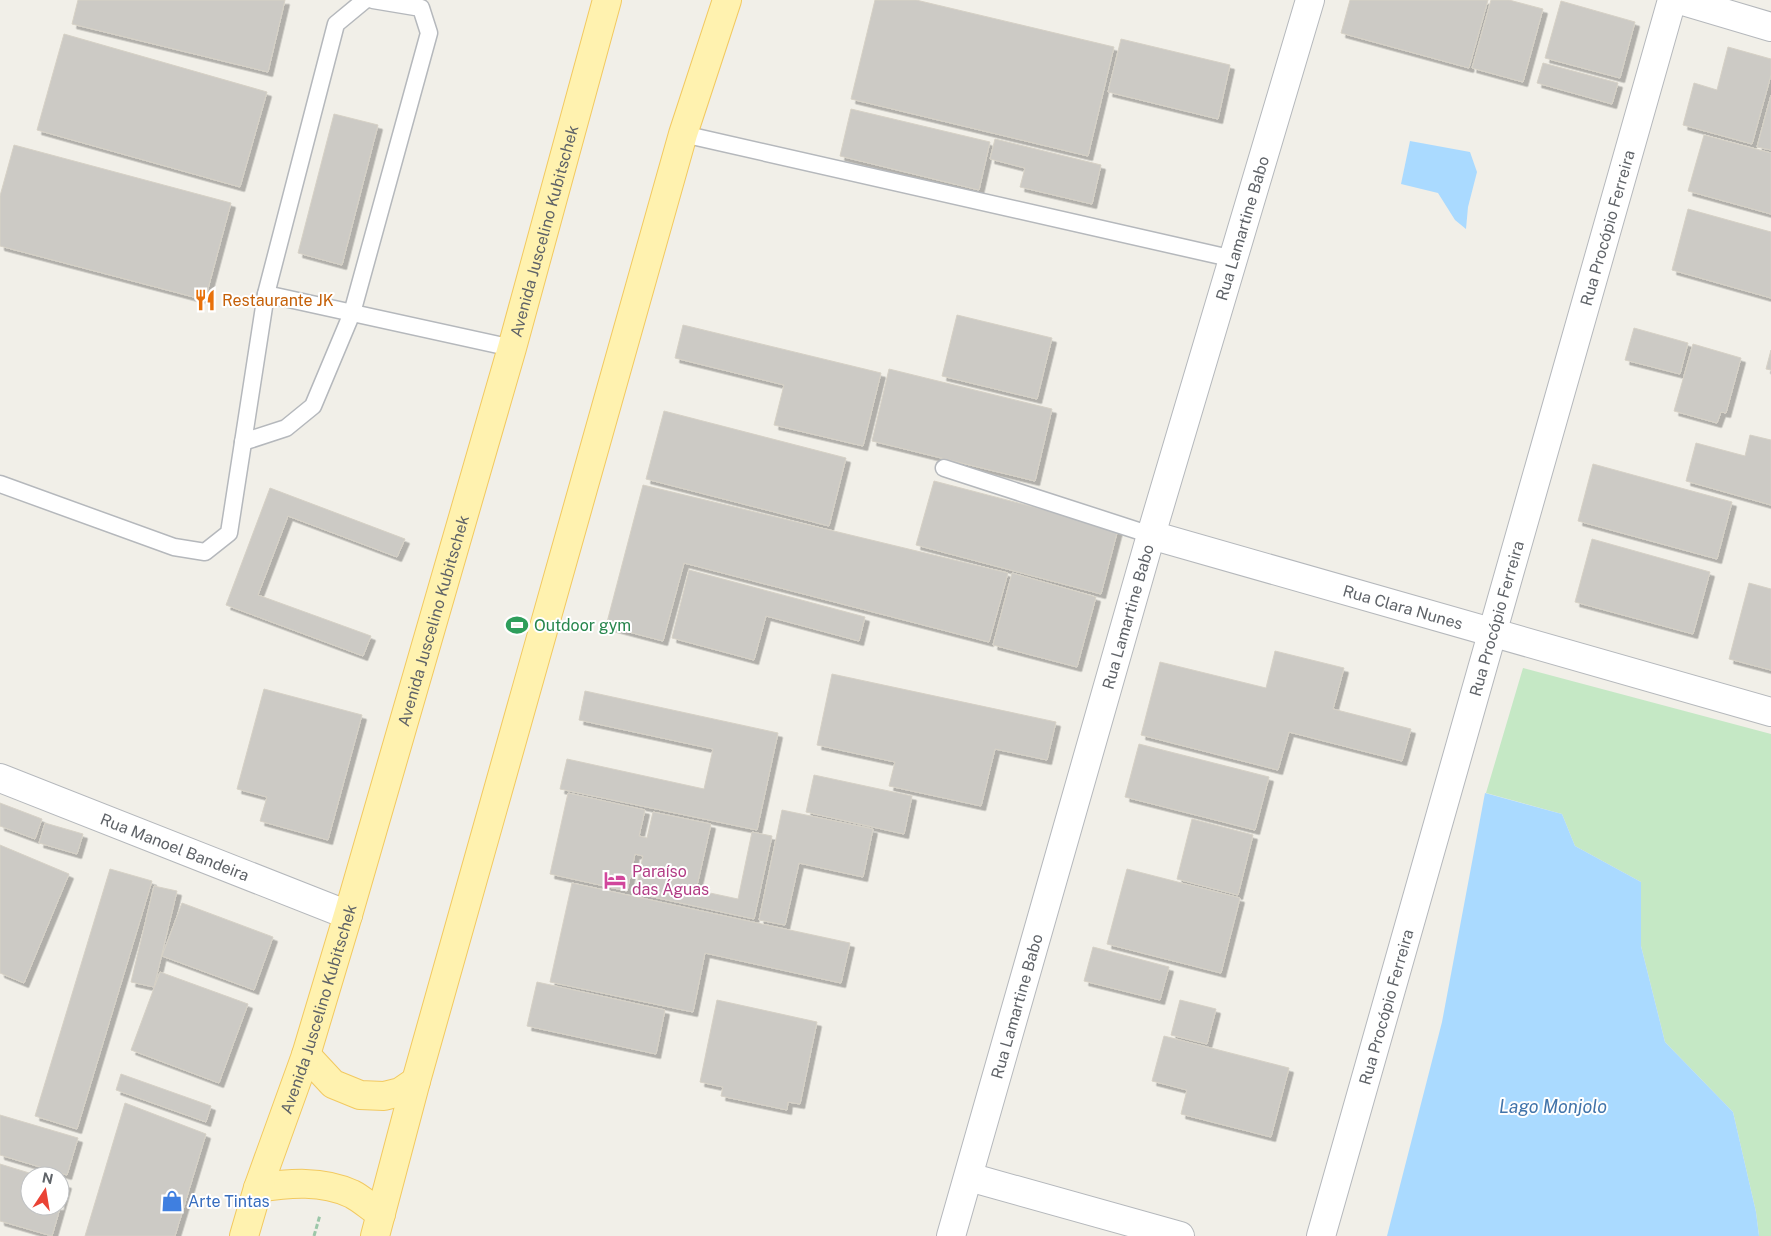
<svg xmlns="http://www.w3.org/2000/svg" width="1771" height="1236" viewBox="0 0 1771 1236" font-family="'Public Sans',sans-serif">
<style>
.green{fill:#c5e8c5}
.water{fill:#aadaff}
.building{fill:#cccac5;stroke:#d6d1c6;filter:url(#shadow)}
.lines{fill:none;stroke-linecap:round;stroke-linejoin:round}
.service-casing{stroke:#b5b8bc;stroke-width:19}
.minor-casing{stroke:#b5b8bc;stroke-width:30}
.primary-casing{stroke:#f2c960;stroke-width:30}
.path{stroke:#9cc7a9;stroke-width:3;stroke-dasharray:5 2.5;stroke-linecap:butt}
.service{stroke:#fff;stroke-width:16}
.minor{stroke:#fff;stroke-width:28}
.primary{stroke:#fff2af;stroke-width:28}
.labels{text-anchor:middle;stroke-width:4;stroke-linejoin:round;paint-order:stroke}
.street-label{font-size:16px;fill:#5f6368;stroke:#fff}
.food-label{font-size:16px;fill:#c56008;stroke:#fff;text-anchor:start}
.leisure-label{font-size:16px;fill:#27864d;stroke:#fff;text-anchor:start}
.hotel-label{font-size:16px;fill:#b23c85;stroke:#fff;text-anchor:start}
.shop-label{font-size:16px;fill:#366cbe;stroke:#fff;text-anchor:start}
.water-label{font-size:18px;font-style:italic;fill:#4174aa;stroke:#fff}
</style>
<defs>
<filter id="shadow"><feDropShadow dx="4.5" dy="4.5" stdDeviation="0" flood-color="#0004"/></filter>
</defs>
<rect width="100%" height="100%" fill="#f1efe8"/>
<polygon class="green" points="1523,668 1771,734 1771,1236 1759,1236 1756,1212 1733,1112 1665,1042 1641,946 1641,882 1575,846 1562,814 1486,793"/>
<g class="water">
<polygon points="1410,141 1470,152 1477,172 1468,207 1466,229 1455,220 1438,193 1401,184"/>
<polygon points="1485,793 1562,814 1575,846 1641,882 1641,946 1665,1042 1733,1112 1756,1212 1759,1236 1387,1236 1442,1022"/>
</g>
<g class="building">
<polygon points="78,0 285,0 268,72 72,24"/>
<polygon points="875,0 916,0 1114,47 1088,156 851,99"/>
<polygon points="1350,0 1488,0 1469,68 1341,33"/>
<polygon points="1491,0 1509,0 1543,9 1523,82 1472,68"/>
<polygon points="1561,1 1635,22 1620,78 1545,58"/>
<polygon points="64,34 267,92 240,187 37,130"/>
<polygon points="1121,39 1230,65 1218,119 1108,92"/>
<polygon points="1728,47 1771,59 1771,75 1752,144 1683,125 1694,83 1717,90"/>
<polygon points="1543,63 1618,83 1612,104 1537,83"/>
<polygon points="1771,95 1771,150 1757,147"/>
<polygon points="851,109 990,142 979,190 840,156"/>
<polygon points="334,114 378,125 342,265 298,253"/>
<polygon points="1704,135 1771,153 1771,214 1688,191"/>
<polygon points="995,139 1101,165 1092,204 1020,187 1025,168 990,159"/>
<polygon points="14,145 231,203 205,300 0,246 0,196"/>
<polygon points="1688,209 1771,232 1771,298 1672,270"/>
<polygon points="957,315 1052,338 1037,399 942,376"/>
<polygon points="683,325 881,373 863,446 774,425 784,385 675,358"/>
<polygon points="1634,328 1688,343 1680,374 1625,360"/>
<polygon points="1693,344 1741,358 1726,413 1721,412 1717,423 1674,411"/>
<polygon points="1771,350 1771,370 1766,369"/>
<polygon points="889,369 1052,409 1035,481 872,441"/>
<polygon points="664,411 846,458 829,526 646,479"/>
<polygon points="1750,435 1771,440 1771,505 1686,481 1696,443 1745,456"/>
<polygon points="1593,464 1732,502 1717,559 1578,521"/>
<polygon points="934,481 1118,529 1101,594 916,545"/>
<polygon points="643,485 1008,573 989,642 684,563 663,641 606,626"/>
<polygon points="270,488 405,539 397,557 288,516 258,595 371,636 363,656 226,605"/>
<polygon points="1592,539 1710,572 1693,634 1575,602"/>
<polygon points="689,570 865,617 859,641 766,616 754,660 672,638"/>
<polygon points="1012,573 1096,597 1077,667 993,645"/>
<polygon points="1749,583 1771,589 1771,670 1729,659"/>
<polygon points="1275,651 1344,668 1333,709 1411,729 1402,761 1289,732 1278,770 1141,735 1160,662 1266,688"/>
<polygon points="832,674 1056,722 1047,760 995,749 981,806 889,786 895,762 817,745"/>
<polygon points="264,689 362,715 328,840 260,821 267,797 237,789"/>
<polygon points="585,691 778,733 757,830 560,789 567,759 704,789 713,749 579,720"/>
<polygon points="1139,744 1269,777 1255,830 1125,797"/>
<polygon points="814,775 912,796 904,834 806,812"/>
<polygon points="568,793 645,810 639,836 647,838 653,812 711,824 696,890 738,899 752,832 772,836 754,919 635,893 643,856 635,854 627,891 550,874"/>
<polygon points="0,803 42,819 35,839 0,826"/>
<polygon points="782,810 873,829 863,877 799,863 785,925 759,920"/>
<polygon points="1192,819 1253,835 1238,895 1177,879"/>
<polygon points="45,823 83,834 77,854 39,843"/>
<polygon points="0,845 69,874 24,983 0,973"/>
<polygon points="110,869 152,881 77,1129 35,1116"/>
<polygon points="1127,869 1240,898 1221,973 1107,944"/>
<polygon points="572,883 850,943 841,983 705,953 693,1012 550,982"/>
<polygon points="154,886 177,891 154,987 131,982"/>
<polygon points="182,903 273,937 254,990 162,956"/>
<polygon points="1093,947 1169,967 1160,1000 1084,981"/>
<polygon points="160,972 248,1004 219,1083 131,1050"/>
<polygon points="537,982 665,1010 656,1054 527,1026"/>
<polygon points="717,1000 817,1022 800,1104 788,1102 787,1110 721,1096 723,1087 700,1082"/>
<polygon points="1180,1000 1216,1009 1207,1044 1171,1035"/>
<polygon points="1164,1036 1289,1068 1271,1137 1181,1114 1187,1090 1152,1081"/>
<polygon points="121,1074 211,1106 206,1122 116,1090"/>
<polygon points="125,1103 206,1134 175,1236 85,1236"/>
<polygon points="0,1115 78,1138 67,1175 0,1155"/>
<polygon points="0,1164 39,1176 30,1176 30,1206 60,1206 60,1182 67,1184 52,1236 0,1221"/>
</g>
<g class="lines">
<g class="service-casing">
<g id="service">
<polyline points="683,134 1234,259"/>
<polyline points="266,294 512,348"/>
<polyline points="243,442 286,428 313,406 352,313 429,33 421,8 373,0"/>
<polyline points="944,468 1151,535"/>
<polyline points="0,484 174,547 205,552 229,533 266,294 336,24 365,0"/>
</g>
</g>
<g class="minor-casing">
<g id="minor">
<polyline points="1680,0 1771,27"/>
<path id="s1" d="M 1151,535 L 1771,712"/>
<path id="s2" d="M 0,778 L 348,915"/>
<polyline points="969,1177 1180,1236"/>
<path id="s3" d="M 951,1236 L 1151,535 L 1310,0"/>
<path id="s4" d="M 1321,1236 L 1672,0"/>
</g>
</g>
<g class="primary-casing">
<g id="primary">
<polyline points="306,1055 333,1084 360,1095 384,1096 400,1092 416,1081"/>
<path d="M 258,1188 C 289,1183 322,1180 352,1194 C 362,1199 371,1208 381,1214"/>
<path id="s5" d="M 244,1236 L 258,1188 L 306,1055 L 348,915 L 512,348 L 607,0"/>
<polyline points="375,1236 416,1081 683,134 727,0"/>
</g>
</g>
<polyline class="path" points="314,1236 320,1215"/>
<use href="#service" class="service"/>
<use href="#minor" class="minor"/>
<use href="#primary" class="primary"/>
</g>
<defs>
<g id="restaurant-bare" transform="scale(1.725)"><path d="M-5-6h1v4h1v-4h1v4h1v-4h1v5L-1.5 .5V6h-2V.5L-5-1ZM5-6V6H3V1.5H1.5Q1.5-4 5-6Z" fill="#e8710a" stroke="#fff" stroke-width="2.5" paint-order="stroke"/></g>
<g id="stadium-bare" transform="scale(1.725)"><path d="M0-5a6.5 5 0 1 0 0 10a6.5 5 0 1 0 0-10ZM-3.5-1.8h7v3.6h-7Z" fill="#2e9e5b" stroke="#fff" stroke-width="2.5" paint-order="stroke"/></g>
<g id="hotel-bare" transform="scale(1.725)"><path d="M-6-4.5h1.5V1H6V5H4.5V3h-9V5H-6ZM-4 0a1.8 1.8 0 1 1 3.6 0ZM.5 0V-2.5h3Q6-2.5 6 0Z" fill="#d1479c" stroke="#fff" stroke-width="2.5" paint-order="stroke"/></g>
<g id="shop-bare" transform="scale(1.725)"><path d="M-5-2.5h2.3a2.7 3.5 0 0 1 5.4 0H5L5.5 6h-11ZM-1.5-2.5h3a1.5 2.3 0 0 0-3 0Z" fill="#3f7fe0" stroke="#fff" stroke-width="2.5" paint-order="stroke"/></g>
</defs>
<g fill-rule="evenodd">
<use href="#restaurant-bare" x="205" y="300"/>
<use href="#stadium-bare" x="517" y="625"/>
<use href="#hotel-bare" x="615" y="880"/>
<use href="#shop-bare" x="172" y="1201"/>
</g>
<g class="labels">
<g class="street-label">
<text dy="6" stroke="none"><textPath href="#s4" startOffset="1048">Rua Procópio Ferreira</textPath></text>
<text dy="6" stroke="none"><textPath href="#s3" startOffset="1049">Rua Lamartine Babo</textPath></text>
<text dy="6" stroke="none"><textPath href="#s5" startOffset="1049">Avenida Juscelino Kubitschek</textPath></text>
<text dy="6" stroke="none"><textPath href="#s1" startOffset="262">Rua Clara Nunes</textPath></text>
<text dy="6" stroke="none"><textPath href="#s3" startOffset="644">Rua Lamartine Babo</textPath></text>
<text dy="6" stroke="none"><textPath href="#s4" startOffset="642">Rua Procópio Ferreira</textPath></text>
<text dy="6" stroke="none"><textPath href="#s5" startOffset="644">Avenida Juscelino Kubitschek</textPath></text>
<text dy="6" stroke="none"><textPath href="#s2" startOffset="188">Rua Manoel Bandeira</textPath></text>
<text dy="6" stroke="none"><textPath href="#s3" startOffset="239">Rua Lamartine Babo</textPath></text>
<text dy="6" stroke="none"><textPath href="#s4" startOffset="238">Rua Procópio Ferreira</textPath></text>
<text dy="6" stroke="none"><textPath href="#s5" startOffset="239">Avenida Juscelino Kubitschek</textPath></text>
</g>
<g class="food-label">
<text x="222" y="306">Restaurante JK</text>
</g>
<g class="leisure-label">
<text x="534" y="631">Outdoor gym</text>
</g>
<g class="hotel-label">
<text x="632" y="877">Paraíso<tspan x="632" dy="18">das Águas</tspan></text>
</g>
<g class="shop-label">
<text x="188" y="1207">Arte Tintas</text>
</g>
<g class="water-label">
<text x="1553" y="1113">Lago Monjolo</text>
</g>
</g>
<g transform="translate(45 1191) rotate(12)"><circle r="24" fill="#ffffff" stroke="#bfc1c3"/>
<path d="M0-4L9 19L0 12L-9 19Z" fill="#ea4335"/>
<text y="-8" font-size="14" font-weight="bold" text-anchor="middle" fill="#5f6368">N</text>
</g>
</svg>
